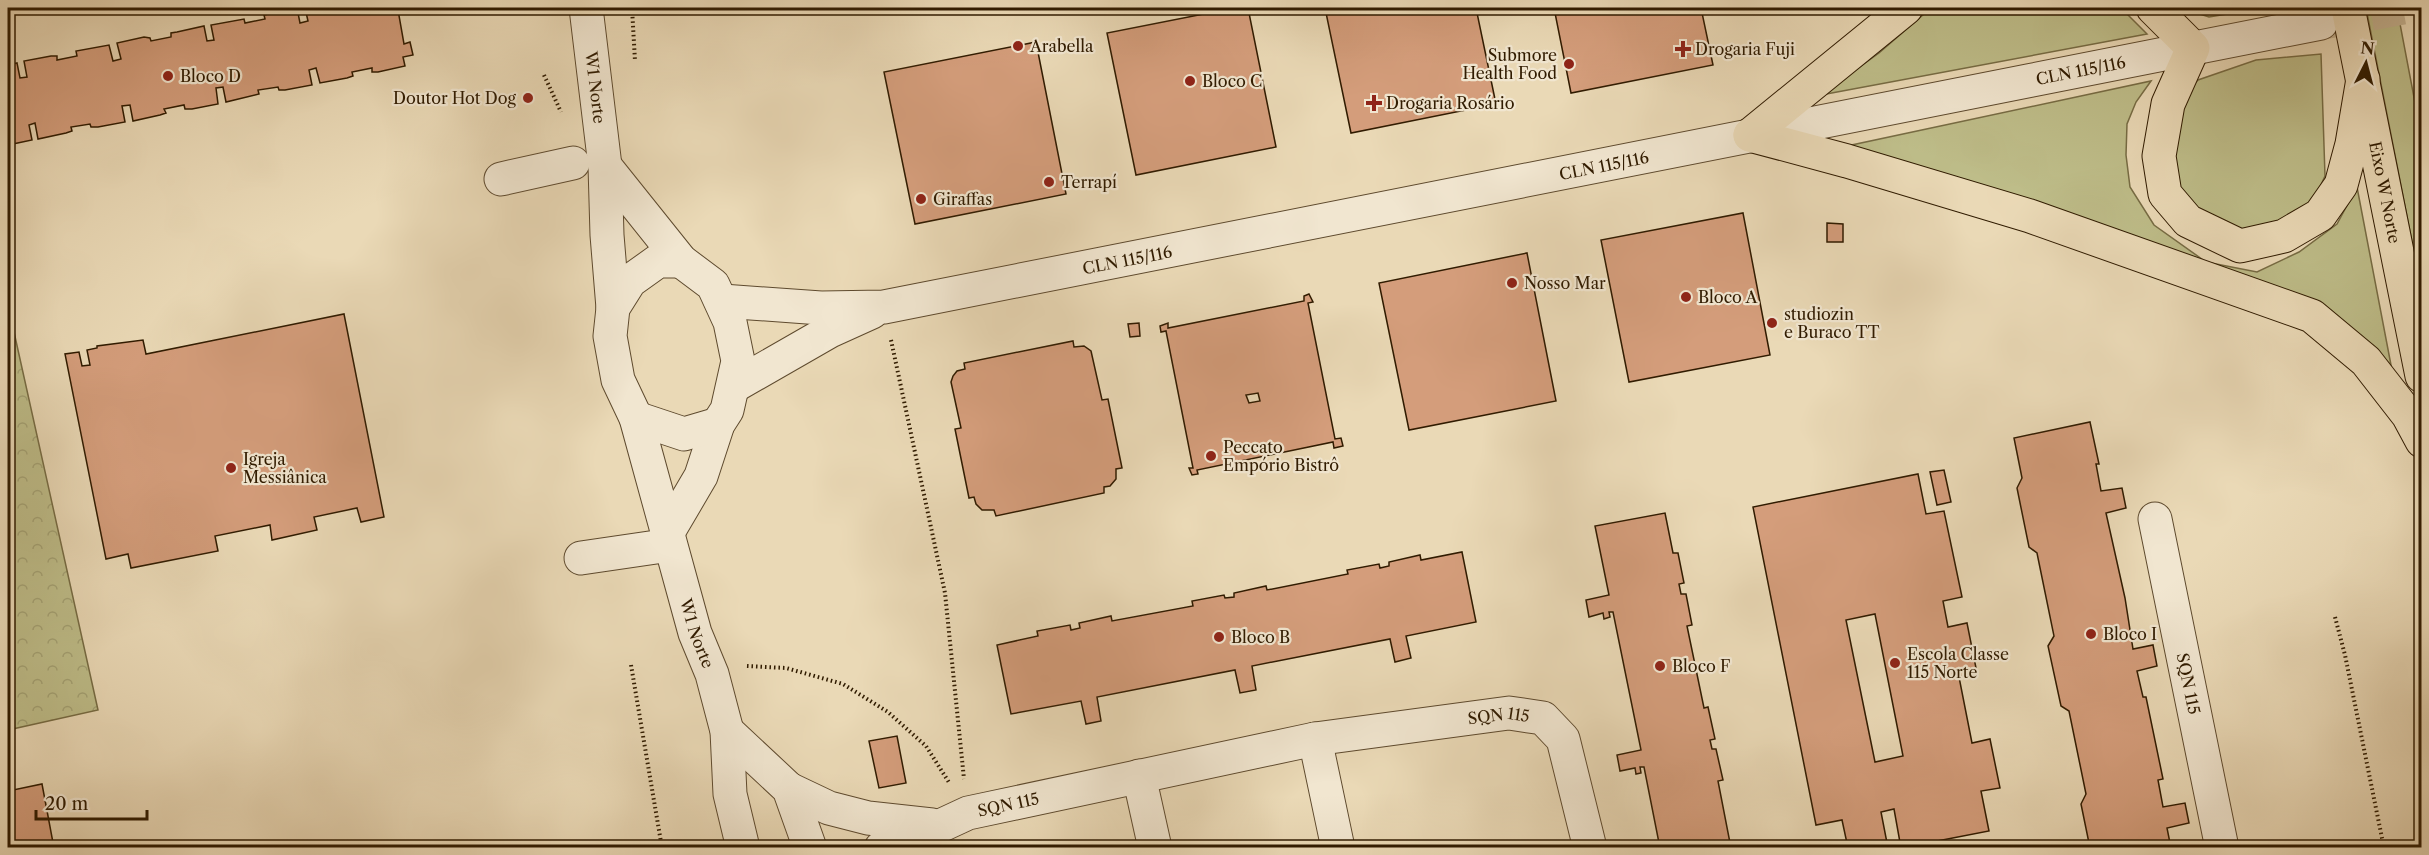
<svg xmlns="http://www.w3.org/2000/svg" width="2429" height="855" viewBox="0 0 2429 855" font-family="'Libre Caslon Text',serif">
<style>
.green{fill:#bebd89;stroke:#776c44;stroke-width:1.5}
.forest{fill:url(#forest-crowns);stroke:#776c44;stroke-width:1.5}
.building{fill:#d49d7b;stroke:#301b00;stroke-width:1.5;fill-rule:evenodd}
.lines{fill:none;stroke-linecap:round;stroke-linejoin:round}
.minor-tunnel{stroke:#c5b392;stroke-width:33;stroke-dasharray:33 16;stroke-linecap:butt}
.minor-casing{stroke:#5e4a2e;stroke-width:35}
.major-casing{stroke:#301b00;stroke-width:35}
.path{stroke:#301b00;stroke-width:4;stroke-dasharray:1.5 3;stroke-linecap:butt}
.minor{stroke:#f1e6d0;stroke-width:33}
.major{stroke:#ead9b6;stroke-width:33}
.poi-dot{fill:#8f2418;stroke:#f1e6d0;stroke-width:2}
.labels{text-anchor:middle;stroke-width:4.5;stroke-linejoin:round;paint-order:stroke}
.poi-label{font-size:16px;fill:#301b00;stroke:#f1e6d0;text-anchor:start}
.street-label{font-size:16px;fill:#301b00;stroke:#f1e6d0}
</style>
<defs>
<pattern id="forest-crowns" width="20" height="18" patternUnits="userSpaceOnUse" patternTransform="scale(1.5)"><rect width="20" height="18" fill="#bebd89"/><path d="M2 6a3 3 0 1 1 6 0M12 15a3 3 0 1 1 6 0" fill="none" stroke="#a4a274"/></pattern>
</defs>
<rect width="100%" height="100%" fill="#ead9b6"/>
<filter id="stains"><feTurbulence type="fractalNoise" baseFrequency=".00333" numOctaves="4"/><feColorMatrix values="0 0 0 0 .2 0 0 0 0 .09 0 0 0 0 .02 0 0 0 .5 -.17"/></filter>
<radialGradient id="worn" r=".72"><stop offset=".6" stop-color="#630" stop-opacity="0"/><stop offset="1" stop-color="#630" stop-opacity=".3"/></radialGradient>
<g class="green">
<polygon points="1931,8 2121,8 2147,34 1821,95 1879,53"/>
<polygon points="2181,8 2264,8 2209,17"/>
<polygon points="2366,8 2397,8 2421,134 2421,287"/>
<polygon points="2321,54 2325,176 2309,211 2244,237 2199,214 2174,191 2174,104 2198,80 2256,60"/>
<polygon points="2151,81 2136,102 2127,124 2126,155 2130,187 2154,225 2206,262 2257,272 2299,252 2337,224 2357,187 2391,365 2345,323 1847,146"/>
</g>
<polygon class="forest" points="8,305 98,710 8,730"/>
<g class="building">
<polygon points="297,8 300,23 308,21 305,8 403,8 398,10 404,44 410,42 413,55 403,57 405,66 378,72 372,72 372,68 352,72 353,76 347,78 320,83 316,68 309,70 312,85 285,90 279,90 278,87 258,90 259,94 226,102 223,87 216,88 218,104 192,109 185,109 184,105 164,109 166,113 160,115 133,121 130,105 122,106 125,122 98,127 91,127 90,124 71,127 72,131 66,133 38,139 35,123 29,125 32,140 8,145 8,65 17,63 20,78 27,77 24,61 51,56 57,56 57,60 77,56 76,51 109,45 113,61 121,59 117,43 144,37 150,38 151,41 171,37 171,33 177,32 204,26 207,41 214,40 211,25 244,19 245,23 265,19 264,15"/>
<polygon points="1234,8 1248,8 1276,147 1136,175 1107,33"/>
<polygon points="1325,8 1476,8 1496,104 1351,133"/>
<polygon points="1554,8 1701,8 1713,65 1571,93"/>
<polygon points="1036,42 1066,194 915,224 884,72"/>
<polygon points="1743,213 1770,355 1629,382 1601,240"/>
<polygon points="1827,223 1843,224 1843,242 1827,242"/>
<polygon points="1527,253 1556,401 1409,430 1379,283"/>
<path d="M 1309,294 L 1313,302 L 1308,303 L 1335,439 L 1341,438 L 1343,446 L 1334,448 L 1333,442 L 1197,470 L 1198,474 L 1192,475 L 1189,468 L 1193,468 L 1166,331 L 1161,332 L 1160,326 L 1168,323 L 1168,328 L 1304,301 L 1304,296 ZM 1258,393 L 1260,401 L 1249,403 L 1246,395 Z"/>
<polygon points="344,314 384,517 361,522 357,508 314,517 317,530 272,540 270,525 215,536 218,551 131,568 128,554 106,559 65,354 79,352 82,366 90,365 87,350 97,348 97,346 143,340 146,354"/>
<polygon points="1139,323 1140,336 1130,337 1128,324"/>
<polygon points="1073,341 1074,347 1084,346 1091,351 1102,400 1108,399 1122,468 1116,469 1116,479 1110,486 1104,487 1104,493 996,516 994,510 982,510 976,504 974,497 969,498 955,429 961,428 951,382 953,376 957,371 965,369 964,363"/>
<polygon points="2090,422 2099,464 2096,464 2101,491 2122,488 2126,508 2106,513 2125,598 2133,649 2153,645 2157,666 2137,671 2143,697 2146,697 2163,779 2158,780 2163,807 2185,803 2189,823 2167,828 2171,848 2090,848 2081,804 2086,794 2069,711 2061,706 2048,646 2054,636 2038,558 2037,553 2029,547 2017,488 2022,478 2014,438"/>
<polygon points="1944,470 1951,502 1937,505 1930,472"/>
<path d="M 1918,474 L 1926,514 L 1944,511 L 1962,597 L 1943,601 L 1948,627 L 1967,623 L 1977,673 L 1959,677 L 1972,743 L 1990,739 L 2000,788 L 1981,791 L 1989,831 L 1901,848 L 1894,809 L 1881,812 L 1888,848 L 1848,848 L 1842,820 L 1816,825 L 1753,507 ZM 1875,614 L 1903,756 L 1875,762 L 1846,620 Z"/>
<polygon points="1665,513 1673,553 1678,553 1684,583 1679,584 1681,594 1686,594 1692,625 1687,626 1704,708 1708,707 1715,739 1710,740 1712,749 1716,749 1723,780 1718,781 1731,848 1660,848 1644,767 1640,767 1641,773 1636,774 1635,768 1620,771 1617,755 1641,750 1613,612 1609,612 1610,617 1604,619 1603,613 1589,617 1586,600 1609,595 1595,526"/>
<polygon points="1462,552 1476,622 1406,636 1411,658 1395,662 1390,639 1252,666 1256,690 1240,693 1235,670 1097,697 1101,721 1086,724 1081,701 1011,714 997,645 1038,636 1037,631 1070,625 1071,630 1080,628 1079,623 1111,616 1112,621 1193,606 1192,601 1224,595 1225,598 1234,597 1234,593 1266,586 1267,590 1348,574 1347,570 1379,564 1380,568 1389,566 1389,562 1420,555 1421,560"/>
<polygon points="897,736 906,783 879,788 869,741"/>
<polygon points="42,784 54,848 8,848 8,791"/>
<polygon points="1466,843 1467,848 1444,848"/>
</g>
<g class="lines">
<polyline class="minor-tunnel" points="2323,23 2403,8"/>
<g class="minor-casing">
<g id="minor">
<path id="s1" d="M 586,8 L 605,166 L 607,235 L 613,308"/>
<polyline points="605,166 681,261 713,285 730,322 738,361 727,410 718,424 701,476 667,534"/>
<polyline points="501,179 573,163"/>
<path id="s2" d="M 681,261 L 658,261 L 630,281 L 613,308 L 610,336 L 618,380 L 636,418 L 695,633 L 712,674 L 727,731 L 730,794 L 743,848"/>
<path id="s3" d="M 722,301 L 821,308 L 884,307 C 1364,215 1842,117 2321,23"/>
<polyline points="734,386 830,331 872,312"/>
<polyline points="636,418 684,434 718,424"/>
<path id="s4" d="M 2155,519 L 2222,848"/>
<polyline points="581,558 670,545"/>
<polyline points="727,731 789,789 810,848"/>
<polyline points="1315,739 1338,848"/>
<polyline points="1139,776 1155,848"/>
<polyline points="789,789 829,808 868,818 932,825"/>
<path id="s5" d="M 881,848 L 940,826 L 968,813 L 1315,739 L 1509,713 L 1543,718 L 1563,739 L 1590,848"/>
</g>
</g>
<g class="major-casing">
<g id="major">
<polyline points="2153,8 2193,48 2168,104 2159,156 2165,194 2188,221 2240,246 2284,236 2320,215 2341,185 2352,144 2363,79"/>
<path id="s6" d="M 2348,8 L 2422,376"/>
<polyline points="1750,135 1847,161 2030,216 2312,316 2366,361 2408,415 2422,441"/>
<polyline points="1750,135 1906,8"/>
</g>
</g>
<g class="path">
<polyline points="632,8 635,61"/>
<polyline points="544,75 561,112"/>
<polyline points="891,340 945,593 964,779"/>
<polyline points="2335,617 2345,655 2384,848"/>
<polyline points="631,665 662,848"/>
<polyline points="747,666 786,668 843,684 888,712 926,746 950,784"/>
</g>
<use href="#minor" class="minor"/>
<use href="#major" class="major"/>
</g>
<g class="poi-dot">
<circle cx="1018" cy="46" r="6"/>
<path d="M1680 40h6v6h6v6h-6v6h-6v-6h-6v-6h6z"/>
<circle cx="1569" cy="64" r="6"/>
<circle cx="168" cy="76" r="6"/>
<circle cx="1190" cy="81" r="6"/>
<circle cx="528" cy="98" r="6"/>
<path d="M1371 94h6v6h6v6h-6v6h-6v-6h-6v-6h6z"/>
<circle cx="1049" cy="182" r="6"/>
<circle cx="921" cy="199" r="6"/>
<circle cx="1512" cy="283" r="6"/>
<circle cx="1686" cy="297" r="6"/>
<circle cx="1772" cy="323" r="6"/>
<circle cx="1211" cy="456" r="6"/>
<circle cx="231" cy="468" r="6"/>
<circle cx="2091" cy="634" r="6"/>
<circle cx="1219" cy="637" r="6"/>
<circle cx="1895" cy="663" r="6"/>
<circle cx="1660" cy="666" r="6"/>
</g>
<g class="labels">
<g class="poi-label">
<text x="1030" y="52">Arabella</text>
<text x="1695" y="55">Drogaria Fuji</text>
<text x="1557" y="61" text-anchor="end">Submore<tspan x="1557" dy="18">Health Food</tspan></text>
<text x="180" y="82">Bloco D</text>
<text x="1202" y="87">Bloco C</text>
<text x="516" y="104" text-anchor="end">Doutor Hot Dog</text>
<text x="1386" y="109">Drogaria Rosário</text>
<text x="1061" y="188">Terrapí</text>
<text x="933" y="205">Giraffas</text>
<text x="1524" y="289">Nosso Mar</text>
<text x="1698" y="303">Bloco A</text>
<text x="1784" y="320">studiozin<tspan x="1784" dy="18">e Buraco TT</tspan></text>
<text x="1223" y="453">Peccato<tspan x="1223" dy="18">Empório Bistrô</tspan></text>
<text x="243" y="465">Igreja<tspan x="243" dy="18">Messiânica</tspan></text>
<text x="2103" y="640">Bloco I</text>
<text x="1231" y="643">Bloco B</text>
<text x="1907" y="660">Escola Classe<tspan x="1907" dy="18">115 Norte</tspan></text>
<text x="1672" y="672">Bloco F</text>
</g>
<g class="street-label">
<text dy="6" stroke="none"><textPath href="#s3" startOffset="1382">CLN 115/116</textPath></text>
<text dy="6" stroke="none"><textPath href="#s1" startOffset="80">W1 Norte</textPath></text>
<text dy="6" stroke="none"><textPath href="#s3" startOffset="896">CLN 115/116</textPath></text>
<text dy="6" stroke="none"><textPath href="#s6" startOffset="188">Eixo W Norte</textPath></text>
<text dy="6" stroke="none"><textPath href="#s3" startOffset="410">CLN 115/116</textPath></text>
<text dy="6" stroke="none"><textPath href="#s2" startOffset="428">W1 Norte</textPath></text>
<text dy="6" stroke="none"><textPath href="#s4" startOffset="168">SQN 115</textPath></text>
<text dy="6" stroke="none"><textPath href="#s5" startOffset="634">SQN 115</textPath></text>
<text dy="6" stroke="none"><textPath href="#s5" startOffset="135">SQN 115</textPath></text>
</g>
</g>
<rect width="2429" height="855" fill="none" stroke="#ead9b6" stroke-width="30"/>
<rect x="9" y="9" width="2411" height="837" fill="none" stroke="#301b00" stroke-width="3"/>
<rect x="15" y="15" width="2399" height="825" fill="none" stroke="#301b00" stroke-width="1.5"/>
<g transform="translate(2366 63) rotate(6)" stroke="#f1e6d0" stroke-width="4.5" paint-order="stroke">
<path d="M0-4.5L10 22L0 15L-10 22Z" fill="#301b00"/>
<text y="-9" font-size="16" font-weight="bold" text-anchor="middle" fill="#301b00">N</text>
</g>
<path d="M36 810v9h111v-9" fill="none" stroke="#301b00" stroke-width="3"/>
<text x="45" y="810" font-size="18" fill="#301b00" stroke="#f1e6d0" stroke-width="4.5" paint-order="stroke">20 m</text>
<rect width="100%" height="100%" filter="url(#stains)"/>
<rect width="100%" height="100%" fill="url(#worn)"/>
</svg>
